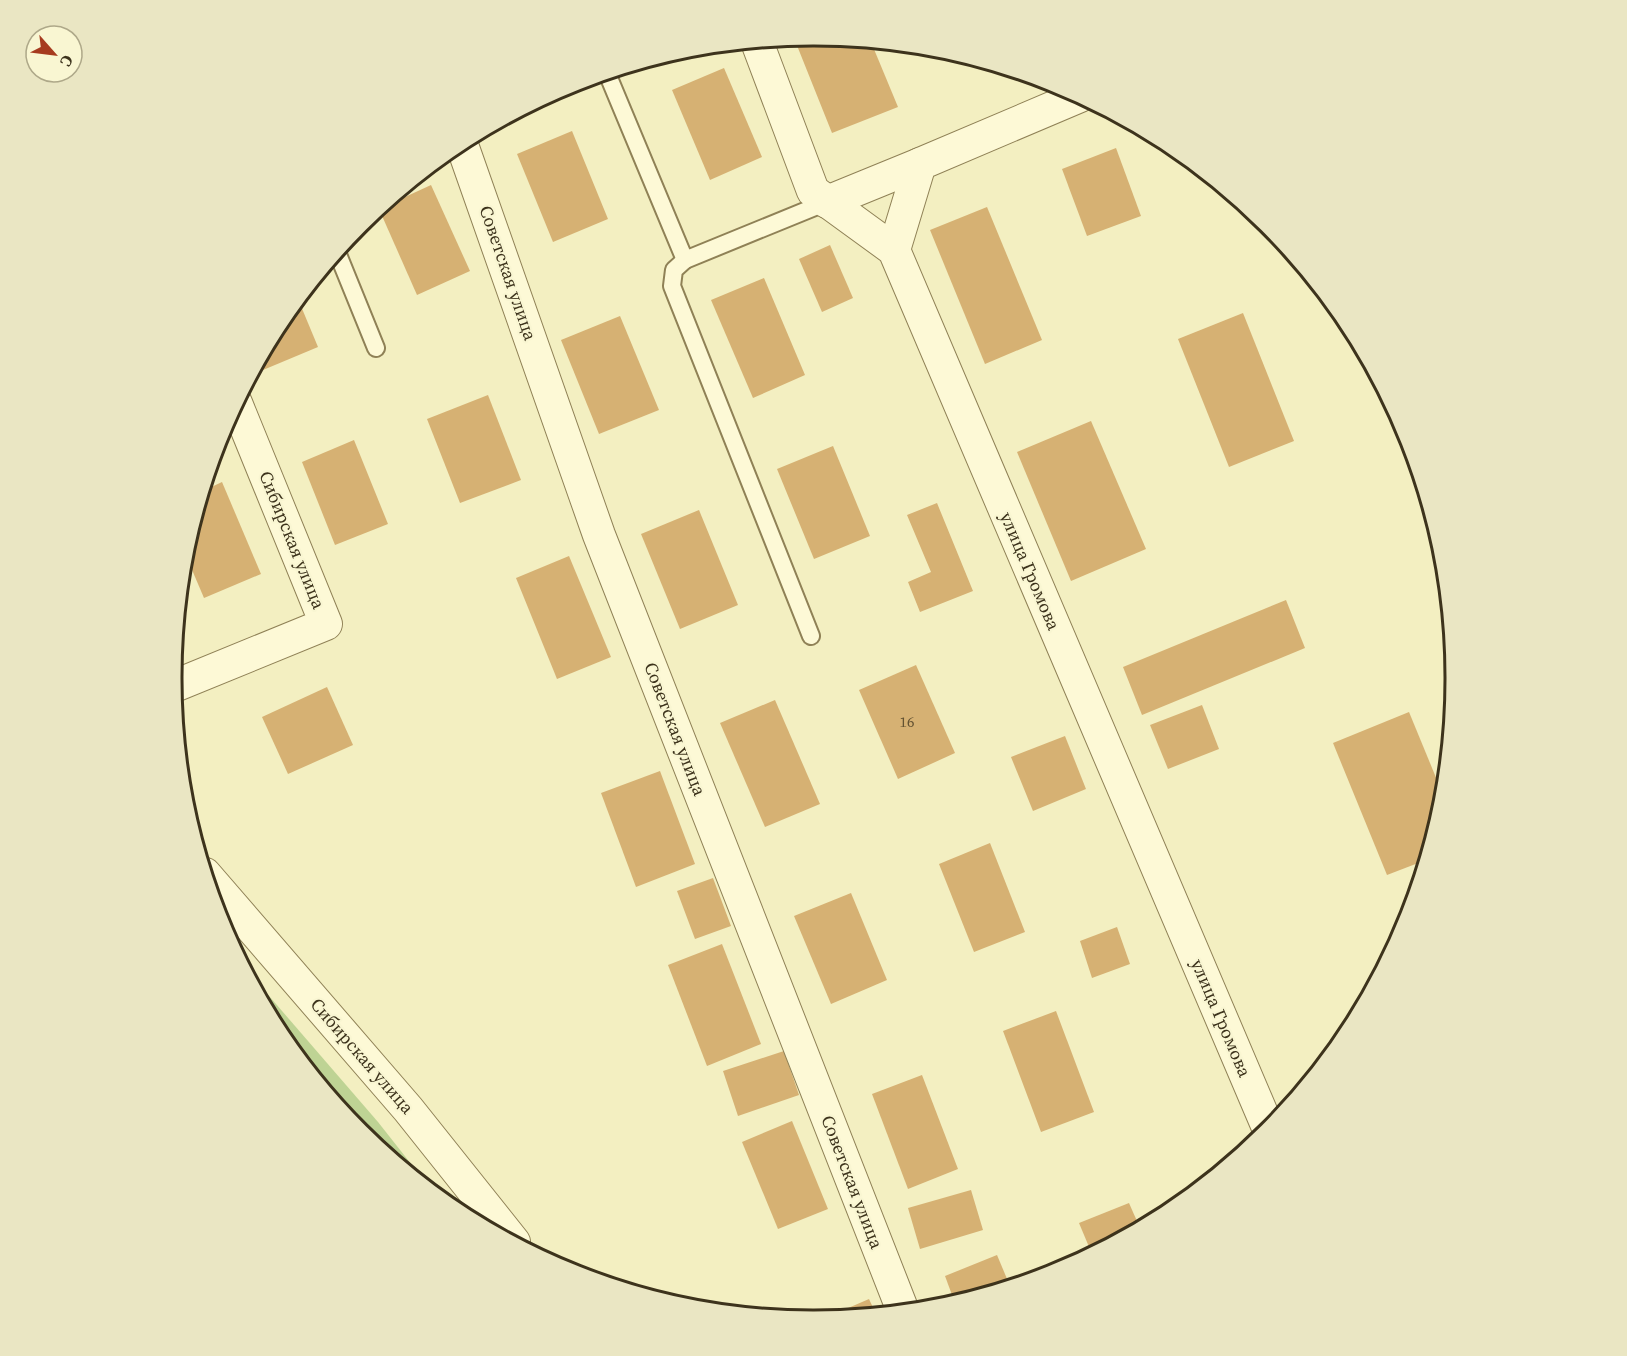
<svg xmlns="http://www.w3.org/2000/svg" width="1627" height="1356" viewBox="0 0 1627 1356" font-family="'Source Serif 4',serif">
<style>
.green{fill:#bed394}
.building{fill:#d6b173}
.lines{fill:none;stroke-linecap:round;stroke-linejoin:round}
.lane-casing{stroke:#8f8156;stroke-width:20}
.street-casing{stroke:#8f8156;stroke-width:34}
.lane{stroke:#fdf9d6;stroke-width:16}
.street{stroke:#fdf9d6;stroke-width:32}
.labels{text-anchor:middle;stroke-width:4.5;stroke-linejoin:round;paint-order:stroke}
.number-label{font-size:15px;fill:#635232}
.street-label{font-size:18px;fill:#3d331c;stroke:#f9f6d2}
.rim{fill:none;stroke:#3d331c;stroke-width:3}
</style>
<rect width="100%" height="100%" fill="#f3efc1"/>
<polygon class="green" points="244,967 378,1122 434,1193 359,1132 280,1034"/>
<g class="building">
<polygon points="814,36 871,42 898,107 832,133 794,38"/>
<polygon points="724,68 762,157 710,180 672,90"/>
<polygon points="572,131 608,219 553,242 517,154"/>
<polygon points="1116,148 1141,216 1087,236 1062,169"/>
<polygon points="431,185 470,271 417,295 379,209"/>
<polygon points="987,207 1042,340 985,364 930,230"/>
<polygon points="830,245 853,298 822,312 799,259"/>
<polygon points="764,278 805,375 753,398 711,300"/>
<polygon points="298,299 318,347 263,370 259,361 280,321"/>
<polygon points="1243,313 1294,441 1229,467 1178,339"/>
<polygon points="620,316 659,410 599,434 561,340"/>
<polygon points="488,395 521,480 460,503 427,419"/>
<polygon points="1091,421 1146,549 1071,581 1017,452"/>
<polygon points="354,440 388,524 335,545 302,462"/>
<polygon points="833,446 870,536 814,559 777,469"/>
<polygon points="222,482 261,574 204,598 184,551 203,491"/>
<polygon points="937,503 973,591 920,612 908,582 931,572 907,515"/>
<polygon points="699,510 738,605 680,629 641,534"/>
<polygon points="569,556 611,657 557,679 516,578"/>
<polygon points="1286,600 1305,648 1142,715 1123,667"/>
<polygon points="916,665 955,753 898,779 859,690"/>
<polygon points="327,687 353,745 288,774 262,717"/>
<polygon points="775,700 820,804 765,827 720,723"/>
<polygon points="1202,705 1219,749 1168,769 1150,725"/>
<polygon points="1409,712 1444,797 1443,804 1426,860 1387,875 1333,743"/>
<polygon points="1065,736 1086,789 1033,811 1011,757"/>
<polygon points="660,771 695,864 636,887 601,793"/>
<polygon points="990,843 1025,932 974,952 939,864"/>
<polygon points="713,878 731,926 695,939 677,891"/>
<polygon points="851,893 887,980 831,1004 794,916"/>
<polygon points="1117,927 1130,964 1092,978 1080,941"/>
<polygon points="722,944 761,1044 707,1066 668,965"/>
<polygon points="1056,1011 1094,1112 1041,1132 1003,1031"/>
<polygon points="784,1051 799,1095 738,1116 723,1071"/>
<polygon points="922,1075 958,1169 908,1189 872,1094"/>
<polygon points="792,1121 828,1209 778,1229 742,1142"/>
<polygon points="971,1190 983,1230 920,1249 908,1208"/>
<polygon points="1129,1203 1140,1228 1092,1254 1079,1223"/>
<polygon points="997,1255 1010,1286 955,1303 945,1276"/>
<polygon points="869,1299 876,1314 825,1319 825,1318"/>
</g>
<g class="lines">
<g class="lane-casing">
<g id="lane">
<polyline points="607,73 685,260 827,202"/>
<polyline points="337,252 376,348"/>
<polyline points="685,260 674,270 672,286 811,636"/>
</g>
</g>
<g class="street-casing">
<g id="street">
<polyline points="757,42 813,191 894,250 1269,1130"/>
<polyline points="461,142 599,535 903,1311"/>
<polyline points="827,202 920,164"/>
<polyline points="894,250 920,164 1080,96"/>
<polyline points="172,687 326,624 236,403"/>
<polyline points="205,874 408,1109 514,1242"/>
</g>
</g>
<use href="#lane" class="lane"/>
<use href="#street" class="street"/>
</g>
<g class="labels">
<g class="number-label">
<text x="907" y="727">16</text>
</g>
<g class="street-label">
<text transform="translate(508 273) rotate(71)" y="6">Советская улица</text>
<text transform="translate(292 540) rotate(68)" y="6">Сибирская улица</text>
<text transform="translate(1030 571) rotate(67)" y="6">улица Громова</text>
<text transform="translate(675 729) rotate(69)" y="6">Советская улица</text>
<text transform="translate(1221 1018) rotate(67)" y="6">улица Громова</text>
<text transform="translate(362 1056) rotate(49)" y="6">Сибирская улица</text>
<text transform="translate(852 1182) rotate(69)" y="6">Советская улица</text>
</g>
</g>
<path d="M0 0H1627V1356H0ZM813 46H814A631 631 0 0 1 1445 677V679A631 631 0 0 1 814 1310H813A631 631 0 0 1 182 679V677A631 631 0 0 1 813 46Z" fill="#eae6c3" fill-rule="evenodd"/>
<path class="rim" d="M813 46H814A631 631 0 0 1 1445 677V679A631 631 0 0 1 814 1310H813A631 631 0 0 1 182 679V677A631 631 0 0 1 813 46Z"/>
<g transform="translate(54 54) rotate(118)"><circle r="28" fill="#f9f6d2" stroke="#aea889" stroke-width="1.5"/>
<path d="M0-4.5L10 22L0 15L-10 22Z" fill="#a63b1f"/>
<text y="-9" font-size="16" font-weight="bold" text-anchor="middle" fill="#3d331c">С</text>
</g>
</svg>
